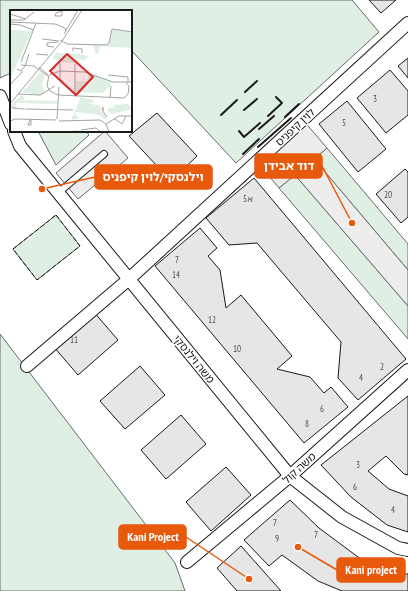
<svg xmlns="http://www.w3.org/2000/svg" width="408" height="591" viewBox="0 0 408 591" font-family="'PT Sans Narrow','Noto Sans Hebrew',sans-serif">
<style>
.green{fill:#e0efe3;stroke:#6a6a6a}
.parking{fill:#ededed;stroke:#6a6a6a}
.building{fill:#e6e6e6;stroke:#1a1a1a}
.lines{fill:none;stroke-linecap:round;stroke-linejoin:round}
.service-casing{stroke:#1a1a1a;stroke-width:8}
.minor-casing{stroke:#1a1a1a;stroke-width:14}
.service{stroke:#fff;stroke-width:6}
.minor{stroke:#fff;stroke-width:12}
.fence{stroke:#1a1a1a;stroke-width:1;stroke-dasharray:5 2;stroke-linecap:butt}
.wall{stroke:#1a1a1a;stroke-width:2}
.labels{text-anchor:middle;stroke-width:3;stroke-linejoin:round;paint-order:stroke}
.number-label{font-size:9px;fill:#4d4d4d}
.street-label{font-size:11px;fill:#1a1a1a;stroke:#fff}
.inset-road{fill:none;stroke:#a3a3a3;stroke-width:1}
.view{fill:#d62828;fill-opacity:0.15;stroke:#d62828;stroke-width:2}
.inset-edge{fill:none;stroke:#1a1a1a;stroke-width:2}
.leader{fill:none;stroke:#e8590c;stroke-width:1.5}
.callout-dot{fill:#e8590c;stroke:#fff;stroke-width:1.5}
.callout{fill:#e8590c;stroke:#e8590c;stroke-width:1.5}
.callout-label{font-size:12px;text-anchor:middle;font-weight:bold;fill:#fff}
</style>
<rect width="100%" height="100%" fill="#fff"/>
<g class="green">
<polygon points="0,0 352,0 379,32 236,163 131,50 131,11 11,11 11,73 0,78"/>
<polygon points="38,131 86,131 89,135 56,165"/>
<polygon points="327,148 408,244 408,270 314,159"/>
<polygon points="295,175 408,306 408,339 279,188"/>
<polygon points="56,215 80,246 37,280 13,249"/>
<polygon points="0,334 175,563 185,591 0,591"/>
</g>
<g class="parking">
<polygon points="303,120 327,148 314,159 408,270 408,306 295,175 279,188 257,162"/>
<polygon points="105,131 128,158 78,199 56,173"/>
</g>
<g class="building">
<polygon points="369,0 396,0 381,13"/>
<polygon points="408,58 408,78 398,66"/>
<polygon points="390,70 408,91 408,115 386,133 357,98"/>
<polygon points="347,101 386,149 358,172 319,124"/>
<polygon points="157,113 197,156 171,181 129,136"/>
<polygon points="405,169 408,172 408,217 401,223 376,194"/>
<polygon points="254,178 406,359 358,400 338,378 341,342 257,243 229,245 206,218"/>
<polygon points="200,228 217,248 208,256 220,270 226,308 241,295 292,356 277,369 310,377 324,393 331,387 348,407 304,443 155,266"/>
<polygon points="93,311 118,340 78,375 53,346"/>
<polygon points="140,366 165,395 125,429 100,401"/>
<polygon points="408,396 408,475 404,474 386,456 368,471 389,489 408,496 408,532 387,525 351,497 321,465"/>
<polygon points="181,415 206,444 166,479 141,450"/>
<polygon points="226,467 251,495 211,531 186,502"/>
<polygon points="290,500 319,528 358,557 400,574 408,574 408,591 342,591 318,581 282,555 269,566 244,540"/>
<polygon points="241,546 281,591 237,591 217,568"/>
</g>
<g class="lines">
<g class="service-casing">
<polyline id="service" points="58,193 104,154"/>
</g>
<g class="minor-casing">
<g id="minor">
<polyline points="0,96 11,124"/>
<polyline points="14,131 20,146 290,476 342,517 398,548 408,550"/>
<polyline points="27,366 129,279 408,23"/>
<polyline points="187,562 290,476 408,370"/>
</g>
</g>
<use href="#service" class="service"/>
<use href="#minor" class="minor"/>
<polygon class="fence" points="56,215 80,246 37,280 13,249"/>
<g class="wall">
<polyline points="245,92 257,81"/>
<polyline points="244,110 257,99"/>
<polyline points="221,115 237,100"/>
<polyline points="268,116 282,103 276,97"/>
<polyline points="285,117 299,104"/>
<polyline points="259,129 274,116"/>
<polyline points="239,131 244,137 260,123"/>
<polyline points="258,147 291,118"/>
<polyline points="243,154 259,139"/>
</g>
</g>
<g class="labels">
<g class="number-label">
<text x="375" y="102">3</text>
<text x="344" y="126">5</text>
<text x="388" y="198">20</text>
<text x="248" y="202">5א</text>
<text x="177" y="263">7</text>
<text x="176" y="278">14</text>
<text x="212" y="323">12</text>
<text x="74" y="343">11</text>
<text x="237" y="352">10</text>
<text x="382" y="370">2</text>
<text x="361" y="381">4</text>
<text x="322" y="412">6</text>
<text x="307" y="427">8</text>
<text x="358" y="468">3</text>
<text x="355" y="490">6</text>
<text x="393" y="513">4</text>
<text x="275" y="526">7</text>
<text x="316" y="538">7</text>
<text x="277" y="542">9</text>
</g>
<g class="street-label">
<text transform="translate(295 127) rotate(-43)" y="4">לוין קיפניס</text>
<text transform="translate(194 359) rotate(51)" y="4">משה וילנסקי</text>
<text transform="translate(299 468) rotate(-42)" y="4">משה קול</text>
</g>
</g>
<g transform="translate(10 10)">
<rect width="122" height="122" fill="#fff"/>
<path d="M 103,19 L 122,23 L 122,38 L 90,36 L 88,44 L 86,44 L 83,35 L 98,34 ZM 0,20 L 22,21 L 0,69 ZM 46,43 L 70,44 L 79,47 L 74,50 L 67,49 L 72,54 L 51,52 L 43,48 ZM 31,62 L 35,65 L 32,75 L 35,82 L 30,85 L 12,82 ZM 79,63 L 101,71 L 101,75 L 93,83 L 66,82 L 66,71 L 77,71 ZM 10,86 L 15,86 L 13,90 L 48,91 L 48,94 L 6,93 L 6,98 L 0,98 L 0,103 L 0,96 ZM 71,87 L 84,90 L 84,93 L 77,93 L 91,96 L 90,101 L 97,107 L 95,110 L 90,105 L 66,102 L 65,105 L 70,108 L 61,110 ZM 118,94 L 122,99 L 102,104 L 97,100 L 98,98 L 103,98 L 104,95 Z" fill="#e0efe3"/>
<path class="inset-road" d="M 52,1 L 46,3 L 45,6 L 51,6 L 52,5 L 52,0M 0,4 L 16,9M 0,10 L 14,10 L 24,2M 0,12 L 45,14M 0,14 L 10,15 L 24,20M 45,14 L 55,18 L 56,21M 54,24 L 68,0M 32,29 L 49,31M 50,30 L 57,34 L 96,35 L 99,33 L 102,19 L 122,22M 44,37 L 37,36 L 37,33 L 48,32M 63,41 L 63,38 L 72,39 L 72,43M 26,44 L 38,45M 11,52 L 26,13M 11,55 L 24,56 L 38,66M 29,57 L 38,65M 7,59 L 11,61 L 15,56 L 19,44M 39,65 L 37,76 L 40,81 L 48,85 L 114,88 L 118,84 L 119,76 L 116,73M 39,65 L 50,61 L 75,62 L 103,72 L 122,72M 98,65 L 118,67 L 118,73M 50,71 L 50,53M 0,75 L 13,61M 8,84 L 30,85 L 45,76M 65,85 L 65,54M 100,88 L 101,76M 0,94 L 52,31 L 72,0M 2,98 L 15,99M 16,99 L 63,100M 93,101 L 93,97 L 92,100 L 97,107M 47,109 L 49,77M 105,109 L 112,114 L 116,106M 20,110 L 18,115 L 21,115 L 21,109M 0,111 L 5,109 L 46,110M 49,111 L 90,110 L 96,114 L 99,122M 96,114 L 109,106 L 122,106M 71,120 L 86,118 L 91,122M 63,121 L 79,122"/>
<path class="view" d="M 57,44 L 83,67 L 66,85 L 40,61 Z"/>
<rect width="122" height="122" class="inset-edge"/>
</g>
<path class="leader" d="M352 223L322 166M42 189L95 177M249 579L186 537M298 547L337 570"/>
<g class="callout-dot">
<circle cx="352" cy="223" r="4"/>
<circle cx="42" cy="189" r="4"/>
<circle cx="249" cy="579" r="4"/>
<circle cx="298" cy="547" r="4"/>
</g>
<g class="callout">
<rect x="255" y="154" width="67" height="24" rx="4"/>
<rect x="95" y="165" width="117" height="24" rx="4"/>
<rect x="119" y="525" width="67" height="24" rx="4"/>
<rect x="337" y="558" width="68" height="24" rx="4"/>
</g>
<g class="callout-label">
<text x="289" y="170">דוד אבידן</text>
<text x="153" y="181">וילנסקי/לוין קיפניס</text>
<text x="153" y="541">Kani Project</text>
<text x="371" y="574">Kani project</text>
</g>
</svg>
